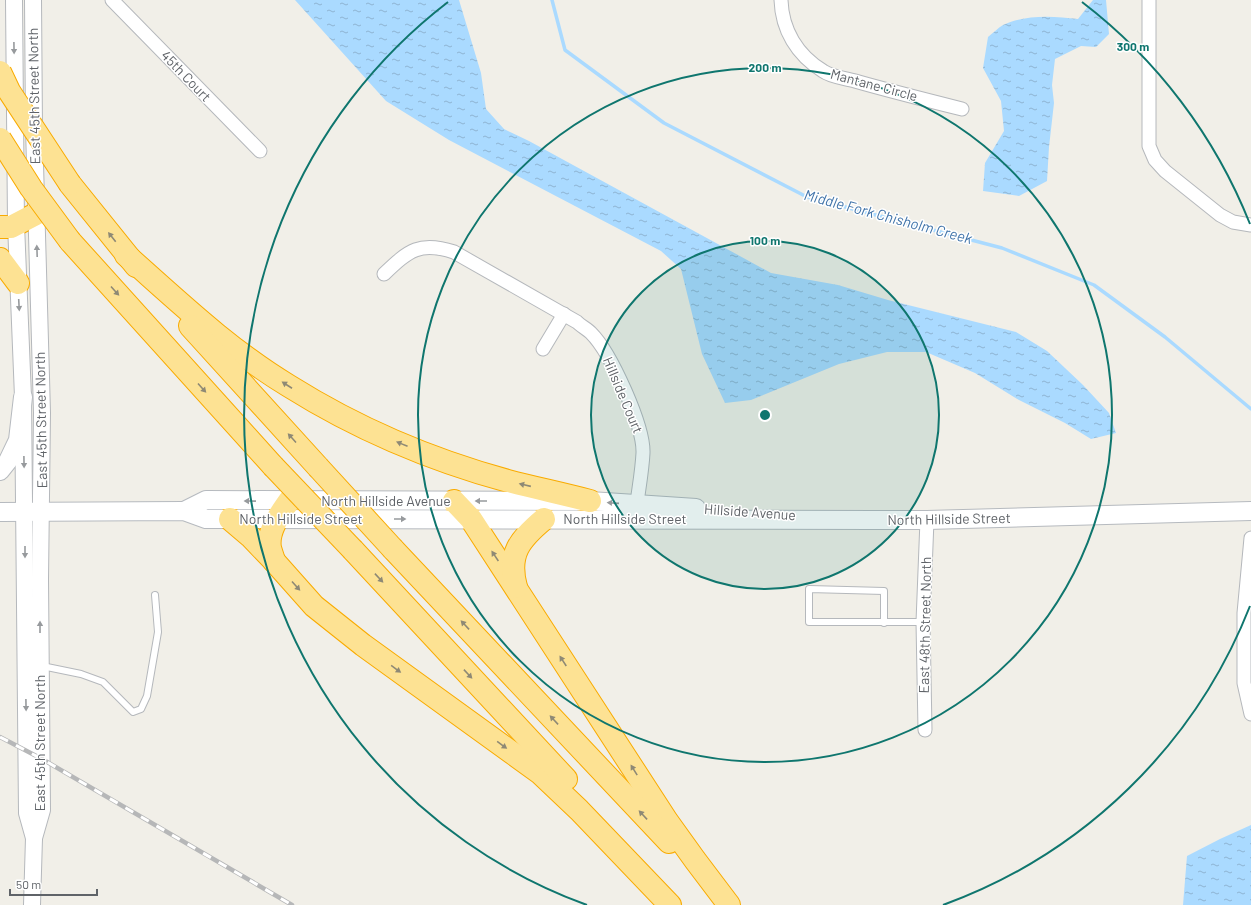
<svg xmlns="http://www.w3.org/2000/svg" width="1251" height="905" viewBox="0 0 1251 905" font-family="Barlow,sans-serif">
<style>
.water{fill:url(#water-ripples)}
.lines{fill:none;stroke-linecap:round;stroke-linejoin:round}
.stream{stroke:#aadaff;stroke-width:3.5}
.service-casing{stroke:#b5b8bc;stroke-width:8}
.minor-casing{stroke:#b5b8bc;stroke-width:15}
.tertiary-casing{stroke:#b5b8bc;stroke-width:18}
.secondary-casing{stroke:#b6babf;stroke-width:20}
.motorway-casing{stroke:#f9ab00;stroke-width:24}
.service{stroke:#fff;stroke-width:6}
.minor{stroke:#fff;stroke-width:13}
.tertiary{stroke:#fff;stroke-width:16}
.secondary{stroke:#fff;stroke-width:18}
.motorway{stroke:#fde293;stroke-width:22}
.rail-casing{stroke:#b6b7b8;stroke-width:4.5}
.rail{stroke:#fff;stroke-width:3;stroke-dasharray:9;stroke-linecap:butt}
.motorway-bridge-casing{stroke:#f9ab00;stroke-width:24;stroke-linecap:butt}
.motorway-bridge{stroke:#fde293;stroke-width:22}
.oneway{fill:#979a9d}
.oneway2{fill:#8e8975}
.ring{fill:none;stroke:#0f766e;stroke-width:2}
.labels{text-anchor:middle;stroke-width:3;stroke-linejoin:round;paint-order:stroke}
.street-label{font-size:14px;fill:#5f6368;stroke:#fff}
.water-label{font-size:15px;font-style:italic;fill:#4174aa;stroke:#fff}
.centre{fill:#0f766e;stroke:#fff;stroke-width:2}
.ring-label{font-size:12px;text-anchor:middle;font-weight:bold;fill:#0f766e;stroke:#fff;stroke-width:3;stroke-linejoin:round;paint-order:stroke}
</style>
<defs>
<pattern id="water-ripples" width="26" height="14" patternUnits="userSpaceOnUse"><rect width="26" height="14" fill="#aadaff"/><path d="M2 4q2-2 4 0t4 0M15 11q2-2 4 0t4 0" fill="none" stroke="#8eb4d2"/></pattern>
</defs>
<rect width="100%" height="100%" fill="#f1efe8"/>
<g class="water">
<polygon points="295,0 459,0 481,73 486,109 504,129 529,141 771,273 838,285 888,300 1016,332 1047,351 1083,385 1109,413 1116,433 1091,439 1065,423 1019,400 975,373 926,352 887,352 839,364 751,400 725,403 702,354 681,269 661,251 449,140 386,101"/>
<path d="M 1093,0 L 1106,0 L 1109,34 L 1096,47 L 1081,46 L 1055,59 L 1052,85 L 1054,103 L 1049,147 L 1047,181 L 1019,196 L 983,191 L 985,163 L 1004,131 L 1001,101 L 983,68 L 988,37 C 993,33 998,28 1003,25 C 1026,14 1054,16 1078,19 Z"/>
<polygon points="1251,825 1251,905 1183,905 1187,856 1220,839"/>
</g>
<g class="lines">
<polyline class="stream" points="552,0 565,50 664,123 807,197 1002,248 1094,285 1165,337 1251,409"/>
<g class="service-casing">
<g id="service">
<polyline points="884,623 884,591 809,589 809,622 923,622"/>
<polyline points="42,666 81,674 103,682 133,712 141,709 147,696 158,632 155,595"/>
</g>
</g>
<g class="minor-casing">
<g id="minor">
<polyline points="112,0 260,151"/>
<path d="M 781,0 C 782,30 797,55 823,71 C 831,77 845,78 855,81 C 890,91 926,100 962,109"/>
<polyline points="1149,0 1149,146 1155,160 1165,171 1220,215 1233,222 1251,225"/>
<path d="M 384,274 C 409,250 420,241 454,252 L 577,322 C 581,326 587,329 591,333 C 611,353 644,426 643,453 C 642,473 638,492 636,511"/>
<polyline points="543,349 564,314"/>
<polyline points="1251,538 1244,613 1244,683 1251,714"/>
<polyline points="925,730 923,622 927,520"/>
</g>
</g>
<g class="tertiary-casing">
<g id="tertiary">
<polyline points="14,0 16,224 23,397 27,813 34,838"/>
<polyline points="32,905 34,838 42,810 40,580 42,413 34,128 33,0"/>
</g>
</g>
<g class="secondary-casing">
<g id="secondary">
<polyline points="0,471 8,461 18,440 23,397"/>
<polyline points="184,511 206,500 590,501 696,508"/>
<polyline points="0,512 184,511 206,519 875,520 927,520 1251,511"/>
</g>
</g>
<g class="motorway-casing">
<g id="motorway">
<polyline points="70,184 136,266"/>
<polyline points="0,227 11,227 36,214"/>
<polyline points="70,241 273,466"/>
<path d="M 126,255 C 178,301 229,350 289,386 C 356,428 431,460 508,481 C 535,488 563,494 590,501"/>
<polyline points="0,259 18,283"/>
<polyline points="190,326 318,467"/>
<polyline points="454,501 471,519 667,821 695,860 729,905"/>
<polyline points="230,519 250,536 274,561 314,606 363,645 540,773 579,810 670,905"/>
<polyline points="393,549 669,842"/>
<polyline points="353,550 566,779"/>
<path d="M 274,561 C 273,557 271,552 270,548 C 267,531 280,514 289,501"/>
<path d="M 516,587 C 507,554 520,539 544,519"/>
</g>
</g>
<use href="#service" class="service"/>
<use href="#minor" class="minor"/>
<use href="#tertiary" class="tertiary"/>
<use href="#secondary" class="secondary"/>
<use href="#motorway" class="motorway"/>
<g class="rail-casing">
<polyline id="rail" points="0,737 42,759 292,905"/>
</g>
<use href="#rail" class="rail"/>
<g class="motorway-bridge-casing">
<g id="motorway-bridge">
<polyline points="0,72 9,91 70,184"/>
<polyline points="0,139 31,188 70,241"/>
<polyline points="273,466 353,550"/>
<polyline points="318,467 393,549"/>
</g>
</g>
<use href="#motorway-bridge" class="motorway-bridge"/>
</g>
<defs><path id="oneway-solid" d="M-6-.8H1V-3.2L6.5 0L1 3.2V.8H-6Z"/></defs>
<g class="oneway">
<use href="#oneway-solid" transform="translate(14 48) rotate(89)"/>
<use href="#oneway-solid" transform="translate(37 251) rotate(-92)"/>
<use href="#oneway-solid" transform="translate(19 305) rotate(87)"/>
<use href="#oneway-solid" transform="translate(24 462) rotate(89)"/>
<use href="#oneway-solid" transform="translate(250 501) rotate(-179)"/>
<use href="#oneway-solid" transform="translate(481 501) rotate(-180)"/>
<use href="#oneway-solid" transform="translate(613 503) rotate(-176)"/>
<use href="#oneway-solid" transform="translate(400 519)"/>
<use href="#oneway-solid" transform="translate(25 552) rotate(90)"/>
<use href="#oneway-solid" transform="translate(40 627) rotate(-90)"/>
<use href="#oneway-solid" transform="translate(26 705) rotate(89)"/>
</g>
<g class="oneway2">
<use href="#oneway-solid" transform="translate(112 237) rotate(-128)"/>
<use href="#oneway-solid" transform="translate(115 291) rotate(48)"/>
<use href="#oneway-solid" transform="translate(287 385) rotate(-147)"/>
<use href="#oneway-solid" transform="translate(202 388) rotate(48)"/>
<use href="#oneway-solid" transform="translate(292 438) rotate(-132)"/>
<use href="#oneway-solid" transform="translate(402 444) rotate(-158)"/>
<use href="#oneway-solid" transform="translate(525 485) rotate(-167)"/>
<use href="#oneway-solid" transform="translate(495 556) rotate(-124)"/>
<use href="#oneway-solid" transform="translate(379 578) rotate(47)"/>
<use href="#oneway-solid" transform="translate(296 586) rotate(48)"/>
<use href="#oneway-solid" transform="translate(465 625) rotate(-133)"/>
<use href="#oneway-solid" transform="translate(563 661) rotate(-123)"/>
<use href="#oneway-solid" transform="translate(396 669) rotate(36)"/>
<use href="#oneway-solid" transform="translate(468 674) rotate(47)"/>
<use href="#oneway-solid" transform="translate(554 720) rotate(-133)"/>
<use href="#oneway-solid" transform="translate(502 745) rotate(36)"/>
<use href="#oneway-solid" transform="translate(634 770) rotate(-122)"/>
<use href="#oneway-solid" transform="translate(643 815) rotate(-133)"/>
</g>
<circle cx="765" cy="415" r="174" fill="#0f766e" fill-opacity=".12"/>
<g class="ring">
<circle cx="765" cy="415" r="174"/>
<circle cx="765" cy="415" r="347"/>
<path d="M1250 606A521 521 0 0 1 943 905M587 905A521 521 0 0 1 448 2M1082 2A521 521 0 0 1 1250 224"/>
</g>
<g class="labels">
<g class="street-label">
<text transform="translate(186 76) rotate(46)" y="5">45th Court</text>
<text transform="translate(874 85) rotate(15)" y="5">Mantane Circle</text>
<text transform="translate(34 96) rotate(-91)" y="5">East 45th Street North</text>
<text transform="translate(623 395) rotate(67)" y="5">Hillside Court</text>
<text transform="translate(41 420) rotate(-91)" y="5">East 45th Street North</text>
<text x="386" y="506">North Hillside Avenue</text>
<text transform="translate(750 512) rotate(4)" y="5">Hillside Avenue</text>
<text x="301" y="524">North Hillside Street</text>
<text x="625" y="524">North Hillside Street</text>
<text transform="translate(949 519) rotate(-1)" y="5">North Hillside Street</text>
<text transform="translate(925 625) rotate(-89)" y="5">East 48th Street North</text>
<text transform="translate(40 743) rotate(-90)" y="5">East 45th Street North</text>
</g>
<g class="water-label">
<text transform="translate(888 217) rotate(15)" y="5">Middle Fork Chisholm Creek</text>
</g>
</g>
<circle cx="765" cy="415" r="6" class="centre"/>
<g class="ring-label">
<text x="1133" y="51">300 m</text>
<text x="765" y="72">200 m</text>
<text x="765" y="245">100 m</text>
</g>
<path d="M10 889v6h87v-6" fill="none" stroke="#5f6368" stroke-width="2"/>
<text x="16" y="889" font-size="12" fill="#5f6368" stroke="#ffffff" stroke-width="3" paint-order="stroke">50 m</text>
</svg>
